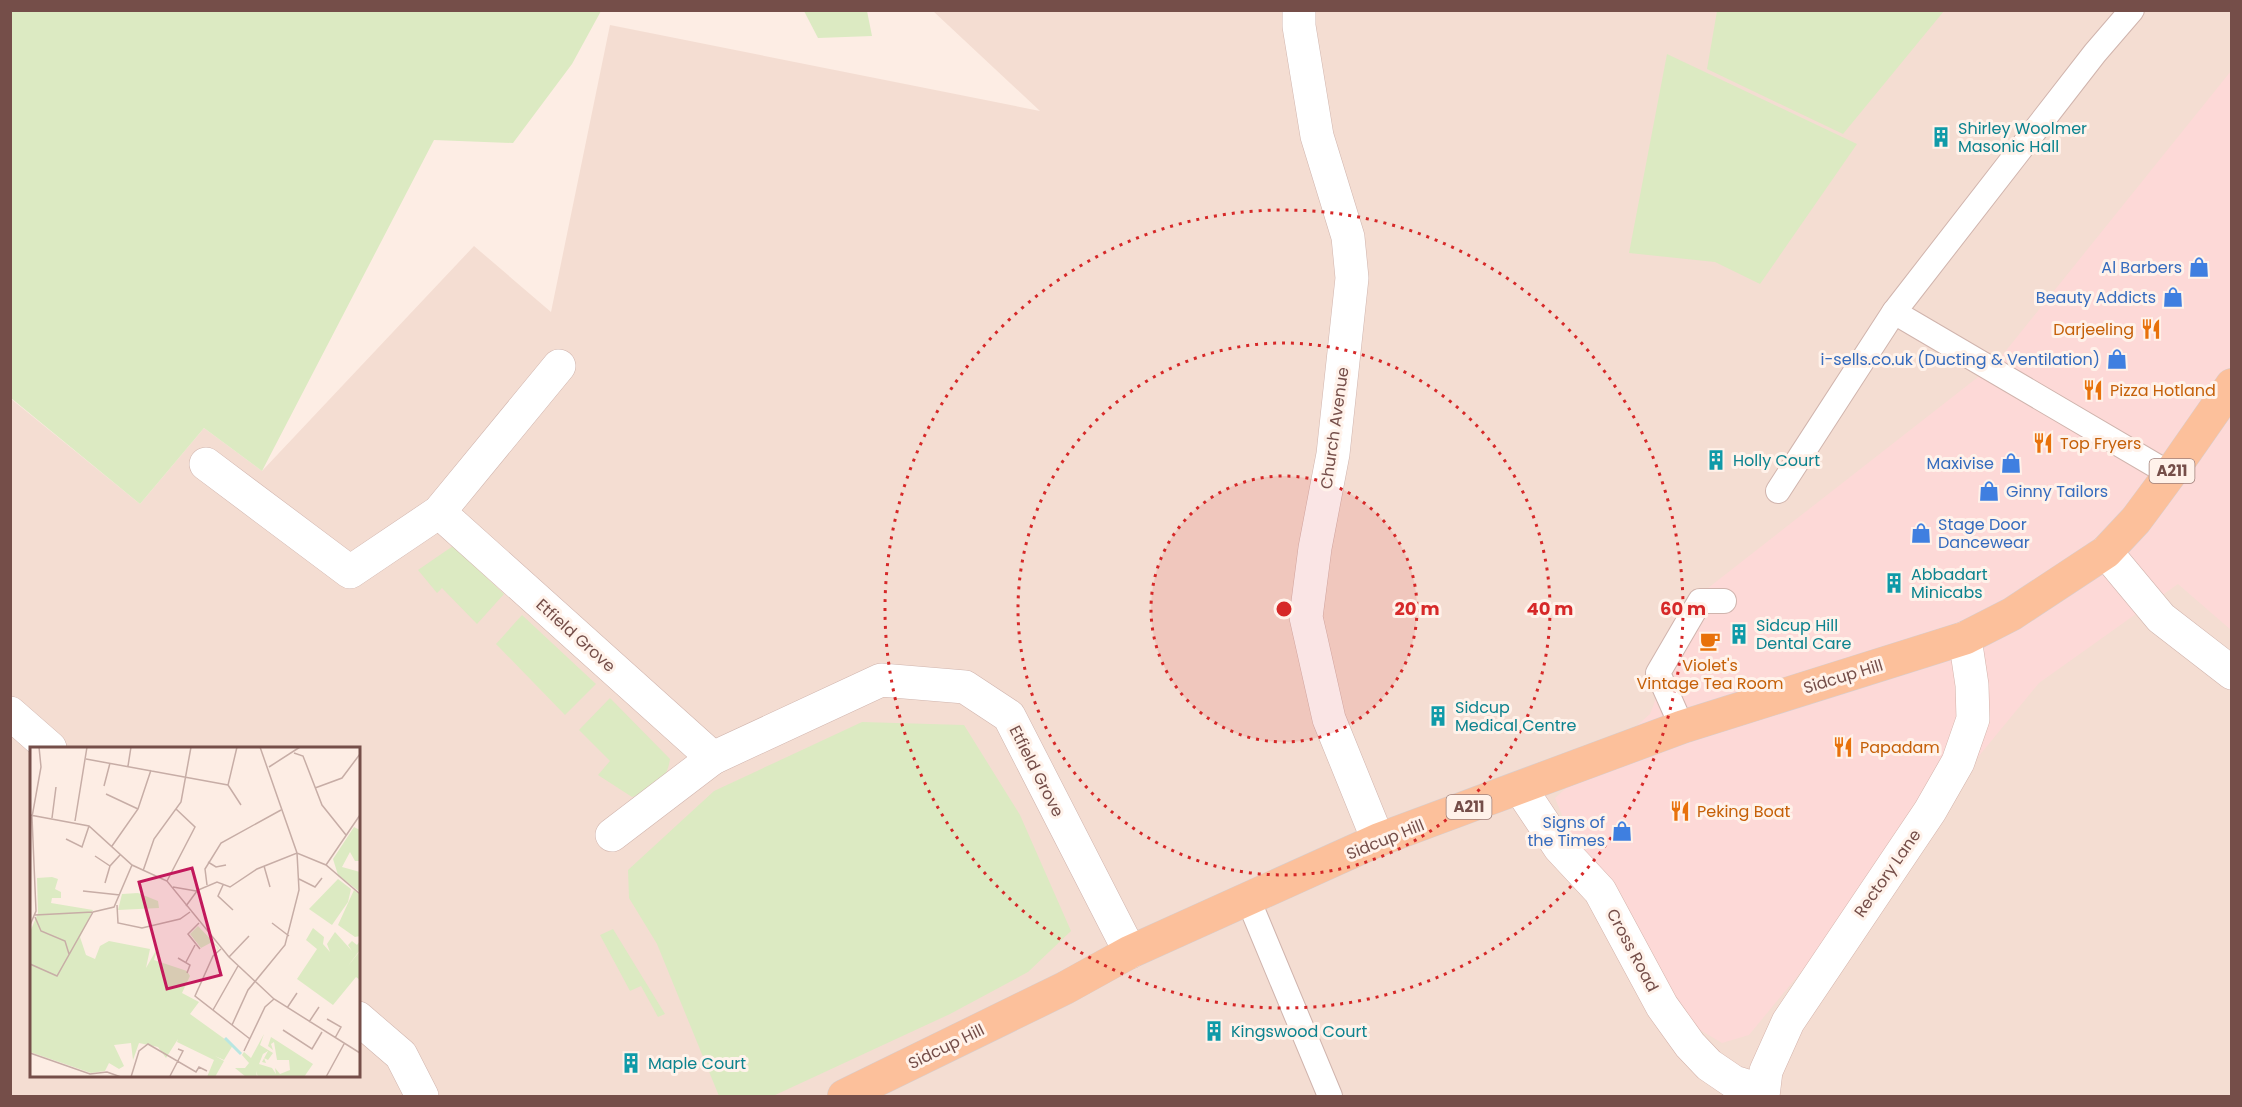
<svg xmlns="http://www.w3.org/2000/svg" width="2242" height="1107" viewBox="0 0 2242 1107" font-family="Poppins,sans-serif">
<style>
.residential{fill:#f4ddd2;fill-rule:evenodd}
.commercial{fill:#fdd9d7}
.green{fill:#dceac2}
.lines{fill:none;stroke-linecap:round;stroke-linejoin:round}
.lane-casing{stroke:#d0b4ad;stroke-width:26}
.street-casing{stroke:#d0b4ad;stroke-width:34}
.secondary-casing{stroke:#d3b2aa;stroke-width:34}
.primary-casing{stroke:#d8cdcc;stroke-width:34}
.lane{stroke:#fff;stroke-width:24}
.street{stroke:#fff;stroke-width:33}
.secondary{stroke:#fff;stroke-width:33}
.primary{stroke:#fcc09b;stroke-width:33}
.ring{fill:none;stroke:#d62828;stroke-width:3;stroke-dasharray:3 6}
.labels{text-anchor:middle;stroke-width:6;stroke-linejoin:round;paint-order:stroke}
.shield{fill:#fff2ea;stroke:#9e7f79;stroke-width:1.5}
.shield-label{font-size:15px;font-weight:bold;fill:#754e49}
.culture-label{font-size:16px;fill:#0d838f;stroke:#fff2ea;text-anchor:start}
.shop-label{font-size:16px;fill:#366cbe;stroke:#fff2ea;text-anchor:end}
.food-label{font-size:16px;fill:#c56008;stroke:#fff2ea;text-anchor:start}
.street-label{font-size:16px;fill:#754e49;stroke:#fff2ea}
.inset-river{fill:none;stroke:#b8e6e2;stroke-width:3}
.inset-road{fill:none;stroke:#c7ada6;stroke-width:1.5}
.view{fill:#c2185b;fill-opacity:0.15;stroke:#c2185b;stroke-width:3}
.inset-edge{fill:none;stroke:#754e49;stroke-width:3}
.centre{fill:#d62828;stroke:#fff2ea;stroke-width:3}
.ring-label{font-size:18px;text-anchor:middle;font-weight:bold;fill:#d62828;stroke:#fff2ea;stroke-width:6;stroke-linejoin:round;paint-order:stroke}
</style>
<rect width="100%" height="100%" fill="#fdede4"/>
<path class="residential" d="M 933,11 L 2231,11 L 2231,1096 L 11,1096 L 10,398 L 140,504 L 204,428 L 262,471 L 474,246 L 551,312 L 610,25 L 1040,111 ZM 32,748 L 358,748 L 358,1076 L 32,1076 Z"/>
<polygon class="commercial" points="2231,71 2231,630 2178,584 2039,683 1749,1035 1722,1043 1685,1021 1579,857 1555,798 1650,714 1694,599 1996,363"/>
<g class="green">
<polygon points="10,11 11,10 601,11 572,64 513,143 434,140 262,471 204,428 140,504 11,398"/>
<polygon points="804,11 867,11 872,36 818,38"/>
<polygon points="1717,11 1717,10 1944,11 1843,134 1707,69"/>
<polygon points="1667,54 1857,144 1760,284 1715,262 1629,253"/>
<polygon points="453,546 504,594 477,624 442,588 437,593 418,570"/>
<polygon points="522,615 596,684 565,715 496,644"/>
<path d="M 610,698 L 670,759 C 667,781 653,792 632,797 L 598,775 L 610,761 L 579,730 Z"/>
<polygon points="862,722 964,725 1020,815 1071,931 1028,972 950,1014 773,1096 719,1096 657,944 629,898 628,870 714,791"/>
<polygon points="613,929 665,1014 658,1017 641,986 630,991 600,935"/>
</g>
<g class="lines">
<g class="lane-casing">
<g id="lane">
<polyline points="2132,10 2095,53 1894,312 2170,474"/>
<polyline points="1778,491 1894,312"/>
<polyline points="1682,727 1658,673 1700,601 1724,601"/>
<polyline points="1248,899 1330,1096"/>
</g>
</g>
<g class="street-casing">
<g id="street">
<polyline points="1299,10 1299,26 1317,136 1348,237 1352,278 1333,454 1315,548 1306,617 1329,719 1378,840"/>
<polyline points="206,464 350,572 439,512 559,366"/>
<polyline points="439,512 713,758"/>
<polyline points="2106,552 2161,618 2232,673"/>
<polyline points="10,713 50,748"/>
<polyline points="612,835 713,758 881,680 965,687 1009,716 1130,952"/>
<polyline points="358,1018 401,1055 422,1096"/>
</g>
</g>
<g class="secondary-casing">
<g id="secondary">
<polyline points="1520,788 1560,848 1600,891 1662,1006 1690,1045 1709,1065 1734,1082 1763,1091"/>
<polyline points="1763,1096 1766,1071 1788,1022 1930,811 1958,762 1973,719 1972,685 1965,638"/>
</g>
</g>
<g class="primary-casing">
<polyline id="primary" points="844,1096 1065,988 1130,952 1378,840 1682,727 1965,638 2012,614 2106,552 2136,520 2170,474 2232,385"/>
</g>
<use href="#lane" class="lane"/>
<use href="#street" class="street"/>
<use href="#secondary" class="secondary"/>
<use href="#primary" class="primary"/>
</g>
<circle cx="1284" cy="609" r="133" fill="#d62828" fill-opacity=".12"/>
<g class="ring">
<circle cx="1284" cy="609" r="133"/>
<circle cx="1284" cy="609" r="266"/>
<circle cx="1284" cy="609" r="399"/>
</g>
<defs>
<g id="building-bare" transform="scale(1.62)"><path d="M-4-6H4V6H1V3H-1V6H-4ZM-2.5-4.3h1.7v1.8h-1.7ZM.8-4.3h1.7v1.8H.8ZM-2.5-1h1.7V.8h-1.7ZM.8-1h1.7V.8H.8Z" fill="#0f9aa8" stroke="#fff2ea" stroke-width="2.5" paint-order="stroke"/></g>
<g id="shop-bare" transform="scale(1.62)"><path d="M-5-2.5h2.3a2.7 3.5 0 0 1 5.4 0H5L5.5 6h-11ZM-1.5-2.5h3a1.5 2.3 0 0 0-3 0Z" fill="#3f7fe0" stroke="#fff2ea" stroke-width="2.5" paint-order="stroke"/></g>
<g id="restaurant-bare" transform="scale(1.62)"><path d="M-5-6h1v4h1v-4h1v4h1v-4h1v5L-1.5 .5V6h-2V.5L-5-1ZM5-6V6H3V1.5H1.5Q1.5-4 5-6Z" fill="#e8710a" stroke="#fff2ea" stroke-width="2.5" paint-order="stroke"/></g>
<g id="cafe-bare" transform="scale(1.62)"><path d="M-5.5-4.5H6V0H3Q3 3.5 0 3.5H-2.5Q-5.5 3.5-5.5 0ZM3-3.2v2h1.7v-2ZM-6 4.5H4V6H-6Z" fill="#e8710a" stroke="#fff2ea" stroke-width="2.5" paint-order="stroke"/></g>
</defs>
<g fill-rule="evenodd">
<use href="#building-bare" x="1941" y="137"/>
<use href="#shop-bare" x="2199" y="267"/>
<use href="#shop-bare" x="2173" y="297"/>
<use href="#restaurant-bare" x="2151" y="329"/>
<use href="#shop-bare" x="2117" y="359"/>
<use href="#restaurant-bare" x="2093" y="390"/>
<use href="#restaurant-bare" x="2043" y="443"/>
<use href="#building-bare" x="1716" y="460"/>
<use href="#shop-bare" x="2011" y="463"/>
<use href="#shop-bare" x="1989" y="491"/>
<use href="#shop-bare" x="1921" y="533"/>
<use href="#building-bare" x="1894" y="583"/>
<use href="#building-bare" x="1739" y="634"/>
<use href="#cafe-bare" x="1710" y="641"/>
<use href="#building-bare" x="1438" y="716"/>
<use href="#restaurant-bare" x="1843" y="747"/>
<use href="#restaurant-bare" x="1680" y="811"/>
<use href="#shop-bare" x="1622" y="831"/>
<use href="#building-bare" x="1214" y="1031"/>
<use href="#building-bare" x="631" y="1063"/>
</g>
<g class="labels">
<g class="shield">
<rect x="2149.5" y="459" width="45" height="24" rx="4.5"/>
<rect x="1446.5" y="795" width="45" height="24" rx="4.5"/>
</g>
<g class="shield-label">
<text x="2172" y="476">A211</text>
<text x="1469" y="812">A211</text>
</g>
<g class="culture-label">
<text x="1958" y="134">Shirley Woolmer<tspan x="1958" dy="18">Masonic Hall</tspan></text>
<text x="1733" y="466">Holly Court</text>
<text x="1911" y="580">Abbadart<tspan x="1911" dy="18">Minicabs</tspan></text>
<text x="1756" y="631">Sidcup Hill<tspan x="1756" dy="18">Dental Care</tspan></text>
<text x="1455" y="713">Sidcup<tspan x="1455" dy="18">Medical Centre</tspan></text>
<text x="1231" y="1037">Kingswood Court</text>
<text x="648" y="1069">Maple Court</text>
</g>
<g class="shop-label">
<text x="2182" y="273">Al Barbers</text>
<text x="2156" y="303">Beauty Addicts</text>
<text x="2100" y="365">i-sells.co.uk (Ducting &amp; Ventilation)</text>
<text x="1994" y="469">Maxivise</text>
<text x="2006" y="497" text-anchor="start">Ginny Tailors</text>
<text x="1938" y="530" text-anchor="start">Stage Door<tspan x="1938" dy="18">Dancewear</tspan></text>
<text x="1605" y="828">Signs of<tspan x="1605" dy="18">the Times</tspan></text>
</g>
<g class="food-label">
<text x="2134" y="335" text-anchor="end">Darjeeling</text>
<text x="2110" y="396">Pizza Hotland</text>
<text x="2060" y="449">Top Fryers</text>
<text x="1710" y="671" text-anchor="middle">Violet's<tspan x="1710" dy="18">Vintage Tea Room</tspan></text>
<text x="1860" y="753">Papadam</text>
<text x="1697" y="817">Peking Boat</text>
</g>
<g class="street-label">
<text transform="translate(1334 428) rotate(-82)" y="6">Church Avenue</text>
<text transform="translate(576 635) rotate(42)" y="6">Etfield Grove</text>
<text transform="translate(1843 676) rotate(-17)" y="6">Sidcup Hill</text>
<text transform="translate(1037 771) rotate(63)" y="6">Etfield Grove</text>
<text transform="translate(1385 839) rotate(-22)" y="6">Sidcup Hill</text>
<text transform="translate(1887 873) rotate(-55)" y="6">Rectory Lane</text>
<text transform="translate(1633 950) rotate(62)" y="6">Cross Road</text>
<text transform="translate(946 1046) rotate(-26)" y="6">Sidcup Hill</text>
</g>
</g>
<g transform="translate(30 747)">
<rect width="330" height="330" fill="#fdede4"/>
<path d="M 324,80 L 330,83 L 330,114 L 325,114 L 320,105 L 312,120 L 330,125 L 330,145 L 308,128 L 303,112 ZM 22,130 L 28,132 L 25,142 L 31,145 L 31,151 L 22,151 L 21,156 L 63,163 L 50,190 L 56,208 L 65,212 L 70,199 L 79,194 L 120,202 L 116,221 L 128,200 L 124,213 L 157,224 L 160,229 L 152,246 L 169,255 L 160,267 L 203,298 L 194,313 L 185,309 L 194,314 L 185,330 L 177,330 L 184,313 L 147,295 L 148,292 L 136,311 L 128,300 L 109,296 L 103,313 L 101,296 L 84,298 L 94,319 L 89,322 L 79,316 L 75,324 L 61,326 L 0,305 L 0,185 L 8,166 L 7,131 ZM 308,132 L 321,142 L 318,155 L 302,178 L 279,162 ZM 324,143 L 330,148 L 330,189 L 325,190 L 308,178 ZM 108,146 L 128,154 L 129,161 L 88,163 L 92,147 ZM 168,179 L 189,201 L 185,205 L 188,201 L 182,195 L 171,201 L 160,187 ZM 283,181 L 294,190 L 293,197 L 300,205 L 297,197 L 305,185 L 322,204 L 318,198 L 322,194 L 327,198 L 330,194 L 330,203 L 318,219 L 330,204 L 330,233 L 326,230 L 303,258 L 267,232 L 287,202 L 276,193 ZM 234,287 L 230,298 L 243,306 L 238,313 L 234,311 L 236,316 L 232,315 L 238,304 L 233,307 L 229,317 L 242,321 L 246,327 L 245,321 L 250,327 L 260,323 L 259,313 L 247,313 L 244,295 L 241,297 L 243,303 L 238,299 L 241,290 L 283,317 L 274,330 L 228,330 L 226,324 L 227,330 L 216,330 L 205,321 L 215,321 L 219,316 L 212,308 L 214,305 L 221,311 Z" fill="#dceac2"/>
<path class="inset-river" d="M 195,291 L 211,307"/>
<path class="inset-road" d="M 207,0 L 198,38 L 211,58M 264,6 L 273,9 L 292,58 L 316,88M 56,12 L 198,38M 98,19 L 101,0M 239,20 L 270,0M 74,39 L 80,16M 285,41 L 312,31 L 330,7M 76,47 L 108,62M 0,68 L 59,79 L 102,118 L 137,134 L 199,210 L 244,252 L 330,306M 22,71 L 26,40M 45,74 L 57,0M 36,92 L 52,100 L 59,79M 82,99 L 108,62 L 121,23M 65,109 L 80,119M 178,115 L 186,120 L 196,118M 296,118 L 330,68M 234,119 L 240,140M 113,124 L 124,92 L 151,55 L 161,0M 269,132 L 285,140 L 292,131M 137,134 L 165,80 L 146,62M 75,136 L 80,119 L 90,108M 177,138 L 175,122 L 191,96 L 251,63M 193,138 L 188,149 L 203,163M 143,140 L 166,144 L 187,135 L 200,140 L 227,122 L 267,106 L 296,118 L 330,147M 53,144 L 90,148M 87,158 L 88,176 L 112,181 L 150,172 L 160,165M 156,159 L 167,144M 5,168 L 63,165 L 84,160 L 102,118M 5,170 L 11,184 L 35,194 L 39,207M 169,176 L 158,187 L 170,202M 242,176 L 259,189M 0,178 L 6,164 L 2,70 L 11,20 L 9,0M 191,202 L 183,209 L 165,249 L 220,292M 199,210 L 219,189M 148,211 L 160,218 L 157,226M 156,215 L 165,198M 0,217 L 27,229 L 63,165M 257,261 L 267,246M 183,263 L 208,219M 297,272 L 311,280 L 305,291M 279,275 L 289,260M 202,278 L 218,243 L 255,198 L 269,143 L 267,106 L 230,0M 253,283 L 282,302 L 292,285M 214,304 L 235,260 L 244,252M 0,306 L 60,327 L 77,325 L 91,330M 140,329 L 153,304 L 148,302M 101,330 L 109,304 L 118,297 L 166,325 L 169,320 L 177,324M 296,330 L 314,297"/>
<path class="view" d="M 162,121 L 191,228 L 137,242 L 109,135 Z"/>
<rect width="330" height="330" class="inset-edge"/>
</g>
<circle cx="1284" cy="609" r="9" class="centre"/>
<g class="ring-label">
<text x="1417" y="615">20 m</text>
<text x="1550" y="615">40 m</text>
<text x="1683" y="615">60 m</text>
</g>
<rect width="2242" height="1107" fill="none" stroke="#754e49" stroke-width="24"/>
</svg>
